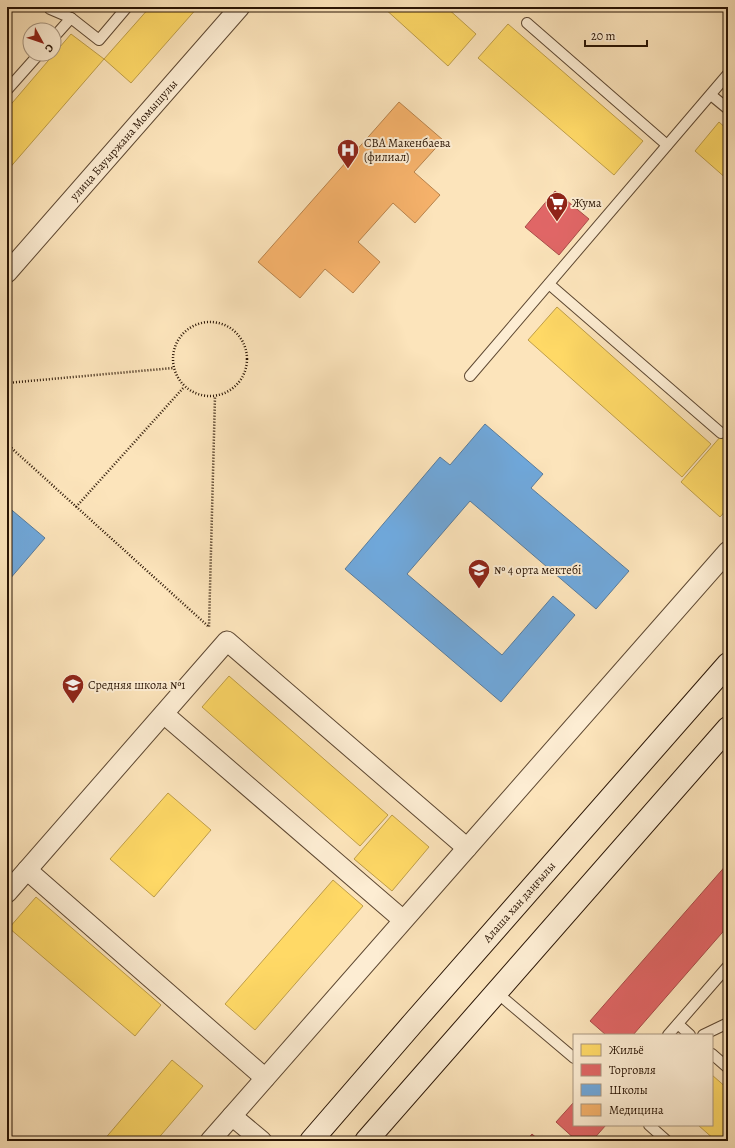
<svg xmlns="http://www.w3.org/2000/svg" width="735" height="1148" viewBox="0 0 735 1148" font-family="Alegreya,serif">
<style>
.homes{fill:#ffd966;stroke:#bf9e49}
.shops{fill:#e06666;stroke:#a94d49}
.schools{fill:#6fa8dc;stroke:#5a7c9b}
.health{fill:#f6b26b;stroke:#b8834c}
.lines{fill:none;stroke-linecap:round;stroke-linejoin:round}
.lane-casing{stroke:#5e4832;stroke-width:12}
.street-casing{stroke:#5e4832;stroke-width:21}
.secondary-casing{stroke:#291404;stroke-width:24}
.path{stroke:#291404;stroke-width:2.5;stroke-dasharray:1 2;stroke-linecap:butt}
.lane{stroke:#fdedd3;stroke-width:10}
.street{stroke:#fdedd3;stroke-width:19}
.secondary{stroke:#fdedd3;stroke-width:22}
.labels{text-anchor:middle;stroke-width:4;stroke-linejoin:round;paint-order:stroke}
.street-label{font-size:12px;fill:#291404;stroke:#fdedd3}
.poi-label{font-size:12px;fill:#291404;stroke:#fdedd3;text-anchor:start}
</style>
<rect width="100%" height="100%" fill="#fce4bb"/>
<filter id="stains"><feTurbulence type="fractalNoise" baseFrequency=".005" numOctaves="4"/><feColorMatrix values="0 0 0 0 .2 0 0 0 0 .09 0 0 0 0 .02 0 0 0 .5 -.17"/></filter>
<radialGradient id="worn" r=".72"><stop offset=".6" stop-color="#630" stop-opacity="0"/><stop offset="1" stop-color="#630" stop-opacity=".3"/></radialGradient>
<g class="homes">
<polygon points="150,7 198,7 131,83 104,59"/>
<polygon points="383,7 446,7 476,34 448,66"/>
<polygon points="508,24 643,141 614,175 478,58"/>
<polygon points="71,34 104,59 7,171 7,109"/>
<polygon points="719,122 728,130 728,180 695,151"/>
<polygon points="557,307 711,444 682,477 528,340"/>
<polygon points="728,428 728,508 720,517 681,482"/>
<polygon points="229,676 388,815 360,846 202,707"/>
<polygon points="168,793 211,830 154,897 110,859"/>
<polygon points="392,815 429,847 392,891 354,859"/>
<polygon points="333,880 363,906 255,1030 225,1004"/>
<polygon points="36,897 161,1005 135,1036 9,928"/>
<polygon points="172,1060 203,1086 156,1141 103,1141"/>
<polygon points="712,1075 728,1089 728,1141 716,1141 698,1125 712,1125"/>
</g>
<g class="shops">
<polygon points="555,191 589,219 559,255 525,227"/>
<polygon points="728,863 728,926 633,1035 606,1035 590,1021"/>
<polygon points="574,1102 574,1125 606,1125 592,1141 577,1141 556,1122"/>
<polygon points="532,1134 540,1141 526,1141"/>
</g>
<g class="schools">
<polygon points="485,424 543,474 531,488 629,571 596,609 470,501 407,574 502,655 553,596 575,615 501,702 345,569 440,457 450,465"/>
<polygon points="7,506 45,538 9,580 7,578"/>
</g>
<polygon class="health" points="399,102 443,140 414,172 440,195 415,223 393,203 358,242 380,262 353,293 325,269 300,298 258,262"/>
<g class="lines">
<g class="lane-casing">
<g id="lane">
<polyline points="51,7 50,9 71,18"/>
<polyline points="527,23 667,145"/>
<polyline points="54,37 71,18 99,40 127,7"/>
<polyline points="7,90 39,54"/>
<polyline points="711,95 728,109"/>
<polyline points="549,284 721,433"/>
<polyline points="470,376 728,74"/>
<polyline points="496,992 574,1058"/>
<polyline points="678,1024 690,1035"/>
<polyline points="668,1035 728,966"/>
<polyline points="703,1035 728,1023"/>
<polyline points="712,1054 728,1068"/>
<polyline points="649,1125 667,1141"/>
</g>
</g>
<g class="street-casing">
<g id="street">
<path id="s1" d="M 7,273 L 240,7"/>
<polyline points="164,714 403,920"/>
<polyline points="27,870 265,1078"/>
<polyline points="7,893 227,641 467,848"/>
<polyline points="232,1116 262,1141"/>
<polyline points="210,1141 467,848 728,551"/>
</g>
</g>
<g class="secondary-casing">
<g id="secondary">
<path id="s2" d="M 311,1141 L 413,1023 L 728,664"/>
<polyline points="366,1141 728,728"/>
</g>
</g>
<g class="path">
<circle cx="210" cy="359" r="37"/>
<polyline points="7,383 173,368"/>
<polyline points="7,444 209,627 215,396"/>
<polyline points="76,507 184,387"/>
</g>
<use href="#lane" class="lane"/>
<use href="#street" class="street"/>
<use href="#secondary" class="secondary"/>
</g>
<defs>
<g id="hospital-pin" transform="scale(1.15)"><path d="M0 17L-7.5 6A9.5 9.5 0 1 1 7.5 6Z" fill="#8f2418" stroke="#fdedd3"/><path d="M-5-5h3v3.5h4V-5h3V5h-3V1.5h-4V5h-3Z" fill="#fff"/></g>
<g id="supermarket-pin" transform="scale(1.15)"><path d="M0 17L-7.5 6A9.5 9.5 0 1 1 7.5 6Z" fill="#8f2418" stroke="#fdedd3"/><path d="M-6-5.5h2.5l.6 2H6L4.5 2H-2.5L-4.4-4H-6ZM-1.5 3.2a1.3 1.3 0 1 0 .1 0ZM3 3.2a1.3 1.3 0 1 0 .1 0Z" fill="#fff"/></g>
<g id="school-pin" transform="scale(1.15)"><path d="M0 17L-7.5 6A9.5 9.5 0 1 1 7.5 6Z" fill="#8f2418" stroke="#fdedd3"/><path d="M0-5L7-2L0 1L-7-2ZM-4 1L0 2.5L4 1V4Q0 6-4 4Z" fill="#fff"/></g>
</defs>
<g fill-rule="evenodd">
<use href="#hospital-pin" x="348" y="150"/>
<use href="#supermarket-pin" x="557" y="203"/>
<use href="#school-pin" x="479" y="570"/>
<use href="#school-pin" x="73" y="685"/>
</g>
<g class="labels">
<g class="street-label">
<text dy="4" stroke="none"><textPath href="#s1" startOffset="177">улица Бауыржана Момышулы</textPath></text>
<text dy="4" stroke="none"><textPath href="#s2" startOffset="317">Алаша хан даңғылы</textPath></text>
</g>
<g class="poi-label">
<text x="364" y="147">СВА Макенбаева<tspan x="364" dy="14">(филиал)</tspan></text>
<text x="572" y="207">Жума</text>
<text x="494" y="574">№ 4 орта мектебі</text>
<text x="88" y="689">Средняя школа №1</text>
</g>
</g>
<rect width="735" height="1148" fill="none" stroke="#fce4bb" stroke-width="24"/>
<rect x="8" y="8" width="719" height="1132" fill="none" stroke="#291404" stroke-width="2"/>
<rect x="12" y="12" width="711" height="1124" fill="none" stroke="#291404"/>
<rect x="573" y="1034" width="140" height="92" fill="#fdedd3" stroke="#a89680"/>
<rect x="581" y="1044" width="20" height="12" fill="#ffd966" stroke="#a89680"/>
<text x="609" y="1054" font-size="12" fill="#291404">Жильё</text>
<rect x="581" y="1064" width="20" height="12" fill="#e06666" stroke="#a89680"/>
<text x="609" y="1074" font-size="12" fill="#291404">Торговля</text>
<rect x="581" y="1084" width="20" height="12" fill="#6fa8dc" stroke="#a89680"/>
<text x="609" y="1094" font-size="12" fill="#291404">Школы</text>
<rect x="581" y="1104" width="20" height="12" fill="#f6b26b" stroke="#a89680"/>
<text x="609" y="1114" font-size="12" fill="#291404">Медицина</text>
<g transform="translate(42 42) rotate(130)"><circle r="19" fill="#fdedd3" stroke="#a89680"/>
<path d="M0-3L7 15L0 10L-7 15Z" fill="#8f2418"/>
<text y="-6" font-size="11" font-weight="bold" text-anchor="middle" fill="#291404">С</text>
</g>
<path d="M585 40v6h62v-6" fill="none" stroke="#291404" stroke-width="2"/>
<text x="591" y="40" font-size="12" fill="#291404" stroke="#fdedd3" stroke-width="3" paint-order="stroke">20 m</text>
<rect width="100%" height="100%" filter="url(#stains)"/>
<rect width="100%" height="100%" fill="url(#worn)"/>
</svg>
